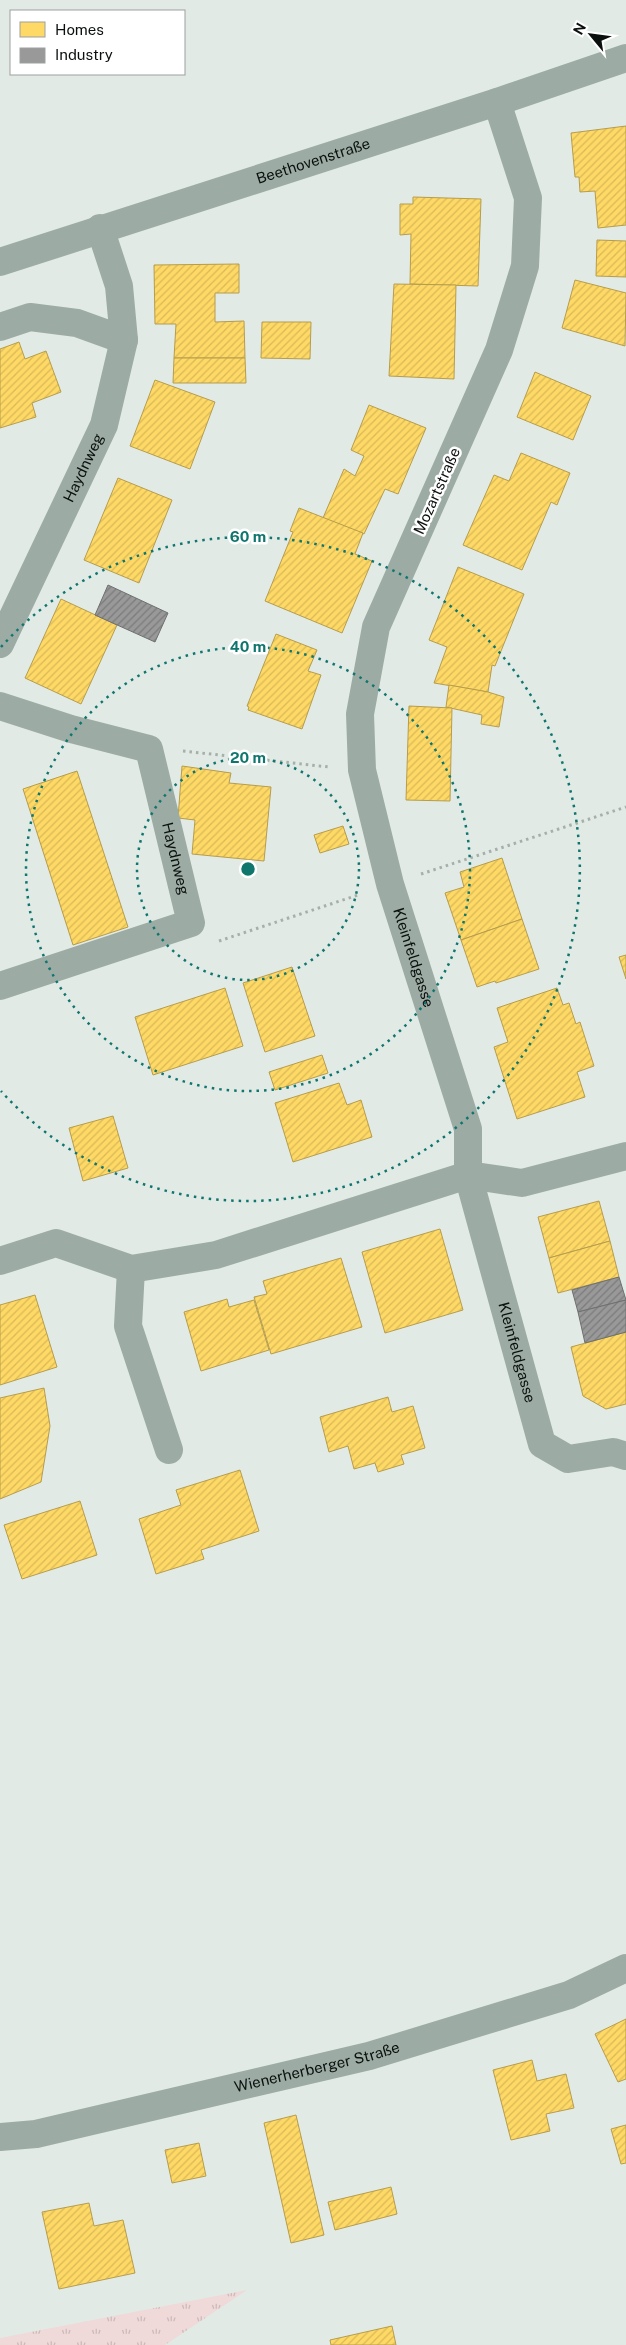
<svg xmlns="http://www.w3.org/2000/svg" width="626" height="2345" viewBox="0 0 626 2345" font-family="'Public Sans',sans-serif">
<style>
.grass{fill:url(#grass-tufts)}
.homes{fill:url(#homes-hatch);stroke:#b69d4c}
.industry{fill:url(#industry-hatch);stroke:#6e706f}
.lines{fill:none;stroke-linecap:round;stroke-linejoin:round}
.path{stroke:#a6b0ab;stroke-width:3;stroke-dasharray:2.5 4;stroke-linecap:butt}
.minor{stroke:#9caca5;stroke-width:28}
.ring{fill:none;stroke:#0f766e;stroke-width:2.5;stroke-dasharray:2.5 5}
.labels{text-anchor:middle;stroke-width:5;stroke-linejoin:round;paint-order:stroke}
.street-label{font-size:15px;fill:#0b100e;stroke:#fff}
.centre{fill:#0f766e;stroke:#fff;stroke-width:2.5}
.ring-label{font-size:15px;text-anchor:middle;font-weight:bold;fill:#0f766e;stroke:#fff;stroke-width:5;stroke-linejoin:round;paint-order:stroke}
</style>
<defs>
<pattern id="grass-tufts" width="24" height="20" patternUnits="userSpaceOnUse" patternTransform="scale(1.25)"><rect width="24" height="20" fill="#f0d9d9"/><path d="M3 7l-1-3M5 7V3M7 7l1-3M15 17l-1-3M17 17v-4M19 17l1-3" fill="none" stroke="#ccb9b9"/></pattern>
<pattern id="homes-hatch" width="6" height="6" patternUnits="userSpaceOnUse" patternTransform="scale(1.25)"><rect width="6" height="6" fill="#ffd966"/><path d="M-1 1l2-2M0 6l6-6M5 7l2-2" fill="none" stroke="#d9b957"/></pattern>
<pattern id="industry-hatch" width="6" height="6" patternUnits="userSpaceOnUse" patternTransform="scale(1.25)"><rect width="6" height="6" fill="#999"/><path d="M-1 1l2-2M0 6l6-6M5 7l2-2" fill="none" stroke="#7b7b7b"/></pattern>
</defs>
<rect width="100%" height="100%" fill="#e2eae6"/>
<polygon class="grass" points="247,2290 165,2345 0,2345 0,2338"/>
<g class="homes">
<polygon points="626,126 626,225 598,228 595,191 580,192 579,177 575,177 571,133"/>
<polygon points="413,197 481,199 478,286 410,284 411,234 400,235 400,204 413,204"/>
<polygon points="597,240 626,241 626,277 596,276"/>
<polygon points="239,264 239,293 215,293 215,322 244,321 245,358 174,358 176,324 155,324 154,265"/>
<polygon points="575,280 626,293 625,346 562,328"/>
<polygon points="394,284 456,285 454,379 389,376"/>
<polygon points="262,322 311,322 310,359 261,358"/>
<polygon points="19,342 25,359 46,351 61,392 32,403 36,417 0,428 0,349"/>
<polygon points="174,358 245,358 246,383 173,383"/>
<polygon points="535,372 591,396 573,440 517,417"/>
<polygon points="155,380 215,402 190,469 130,446"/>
<polygon points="369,405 426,428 398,494 385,489 364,534 323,518 344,469 355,476 364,456 351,450"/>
<polygon points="521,453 570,473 557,505 551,502 522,570 463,545 494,475 509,481"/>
<polygon points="118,478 172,500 139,583 84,560"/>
<polygon points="299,508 363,533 355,554 372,561 342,633 265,601 293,532 290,531"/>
<polygon points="458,567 524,594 495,666 492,665 488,692 434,683 447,647 429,640"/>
<polygon points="61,599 117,625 81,704 25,678"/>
<polygon points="276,634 317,650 308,671 321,675 302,729 248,710 249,707 247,706"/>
<polygon points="449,685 488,692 504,697 499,727 481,724 482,715 446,707"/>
<polygon points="409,706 452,708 450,801 406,800"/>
<polygon points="182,766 231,773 229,783 271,787 264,861 192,854 195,820 178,818"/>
<polygon points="77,771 128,927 73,945 23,789"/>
<polygon points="343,826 349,844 320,853 314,835"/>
<polygon points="502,858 522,919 461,940 445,893 464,887 460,872"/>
<polygon points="522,919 539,969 496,983 495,981 477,987 461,940"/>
<polygon points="626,955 626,979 619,957"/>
<polygon points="292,967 315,1036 265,1052 243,983"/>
<polygon points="225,988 243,1046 153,1075 135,1017"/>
<polygon points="557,988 563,1005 569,1003 576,1024 580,1022 594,1066 577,1072 585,1097 517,1119 494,1047 508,1042 497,1008"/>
<polygon points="322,1055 328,1073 275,1090 269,1072"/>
<polygon points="339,1083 347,1105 361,1100 372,1137 293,1162 275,1103"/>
<polygon points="113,1116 128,1168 83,1181 69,1128"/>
<polygon points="599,1201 610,1241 549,1258 538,1217"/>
<polygon points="440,1229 463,1310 385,1333 362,1252"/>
<polygon points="610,1241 619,1277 558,1293 549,1258"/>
<polygon points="341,1258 362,1327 271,1354 254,1297 267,1294 263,1281"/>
<polygon points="35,1295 57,1367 0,1385 0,1305"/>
<polygon points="227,1299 229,1307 254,1300 269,1350 201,1371 184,1312"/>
<polygon points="626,1332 626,1404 606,1409 583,1396 571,1347"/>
<polygon points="44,1388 50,1426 41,1482 0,1499 0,1398"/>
<polygon points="388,1397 392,1412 413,1406 425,1448 401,1455 404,1464 378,1472 375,1463 354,1469 348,1446 329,1452 320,1417"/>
<polygon points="240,1470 259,1531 201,1550 204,1559 156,1574 139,1519 181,1505 176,1490"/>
<polygon points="80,1501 97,1555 22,1579 4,1525"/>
<polygon points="626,2019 626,2079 618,2082 595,2034"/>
<polygon points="532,2060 537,2081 566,2074 574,2108 546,2114 550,2131 511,2140 493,2070"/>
<polygon points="296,2115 324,2235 291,2243 264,2123"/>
<polygon points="626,2125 626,2163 621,2164 611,2129"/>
<polygon points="199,2143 206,2176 172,2183 165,2150"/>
<polygon points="391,2187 397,2214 335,2230 328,2202"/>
<polygon points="89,2203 94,2226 123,2220 135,2273 59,2289 42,2212"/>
<polygon points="392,2326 396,2345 331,2345 330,2340"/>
</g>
<g class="industry">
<polygon points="108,585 168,613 155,642 95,615"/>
<polygon points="619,1277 626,1300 578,1312 572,1290"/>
<polygon points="626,1300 626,1332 585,1343 578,1312"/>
</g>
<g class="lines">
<g class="path">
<polyline points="183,751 329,767"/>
<polyline points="421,874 626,807"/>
<polyline points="219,941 358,895"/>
</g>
<g class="minor">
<path id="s1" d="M 497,102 L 528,198 L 525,266 L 499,350 L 376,627 L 360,714 L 362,770 L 390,884 L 468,1129 L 468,1175 L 542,1444 L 568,1459 L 613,1452 L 626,1456"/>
<path id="s2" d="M 0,262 L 497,102 L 626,58"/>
<polyline points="0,327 30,317 77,323 124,340"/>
<path id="s3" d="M 0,644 L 104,425 L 124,340 L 119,286 L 100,228"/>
<path id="s4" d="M 0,706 L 71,729 L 149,749 L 191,923 L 0,986"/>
<polyline points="0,1261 56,1243 131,1269 216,1255 468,1175 522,1183 626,1156"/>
<polyline points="131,1269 128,1326 169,1450"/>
<path id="s5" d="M 0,2137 L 36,2134 L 369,2056 L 569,1995 L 626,1968"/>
</g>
</g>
<g class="ring">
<circle cx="248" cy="869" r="111"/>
<circle cx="248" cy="869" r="222"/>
<path d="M1 647A332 332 0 1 1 1 1091"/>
</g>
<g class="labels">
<g class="street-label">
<text dy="5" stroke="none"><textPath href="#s2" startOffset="329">Beethovenstraße</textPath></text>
<text dy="5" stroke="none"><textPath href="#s3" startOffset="195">Haydnweg</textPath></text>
<text transform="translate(437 491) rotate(-66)" y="5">Mozartstraße</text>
<text dy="5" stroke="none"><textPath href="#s4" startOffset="268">Haydnweg</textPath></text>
<text dy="5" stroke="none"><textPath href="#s1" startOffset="899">Kleinfeldgasse</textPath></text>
<text dy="5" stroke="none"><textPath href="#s1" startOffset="1309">Kleinfeldgasse</textPath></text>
<text dy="5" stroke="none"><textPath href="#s5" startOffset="325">Wienerherberger Straße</textPath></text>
</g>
</g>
<circle cx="248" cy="869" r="8" class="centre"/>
<g class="ring-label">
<text x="248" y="542">60 m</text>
<text x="248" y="652">40 m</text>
<text x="248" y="763">20 m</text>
</g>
<rect x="10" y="10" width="175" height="65" fill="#ffffff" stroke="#9d9f9f"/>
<rect x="20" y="22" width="25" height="15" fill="#ffd966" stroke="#9d9f9f"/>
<text x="55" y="35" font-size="15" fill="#0b100e">Homes</text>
<rect x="20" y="48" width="25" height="15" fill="#999999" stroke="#9d9f9f"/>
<text x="55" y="60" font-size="15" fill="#0b100e">Industry</text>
<g transform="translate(591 35) rotate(299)" stroke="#ffffff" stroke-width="4" paint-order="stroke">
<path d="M0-4L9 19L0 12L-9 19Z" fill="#0b100e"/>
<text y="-8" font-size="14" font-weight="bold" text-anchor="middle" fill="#0b100e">N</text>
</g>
</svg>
